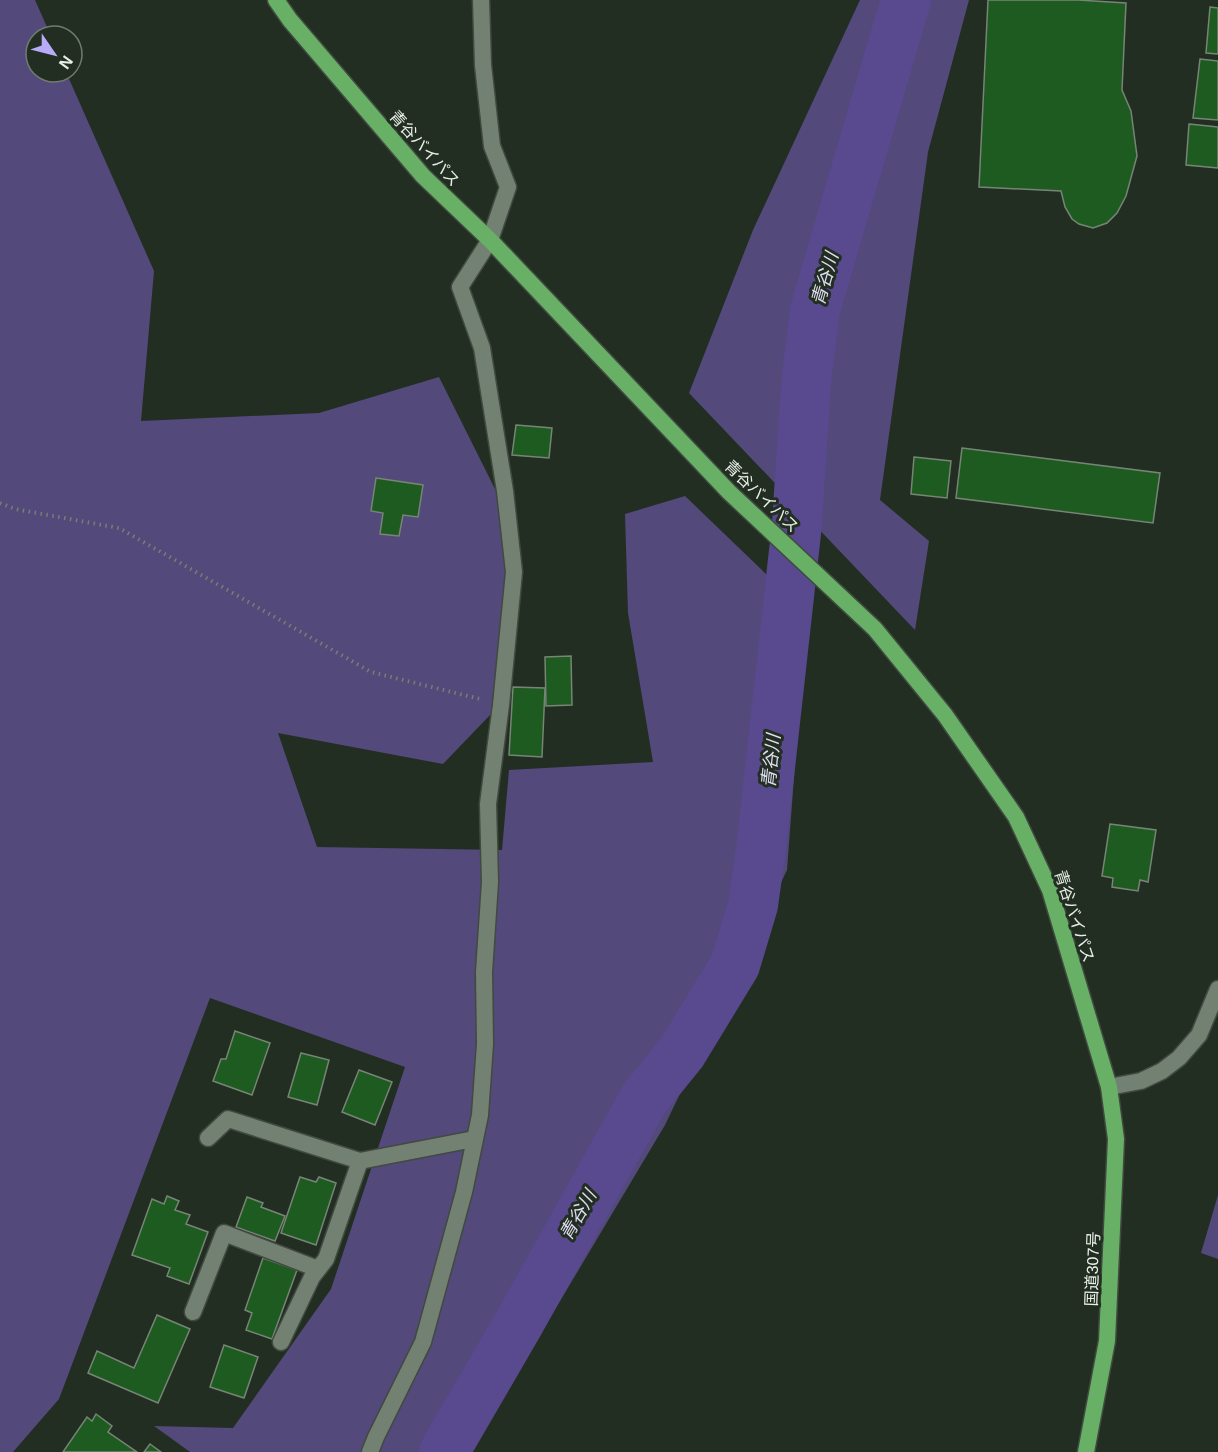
<svg xmlns="http://www.w3.org/2000/svg" width="1218" height="1452" viewBox="0 0 1218 1452" font-family="Helvetica,'Noto Sans JP',sans-serif">
<style>
.green{fill:#53497b}
.lines{fill:none;stroke-linecap:round;stroke-linejoin:round}
.river{stroke:#59498f;stroke-width:50}
.building{fill:#1e5b20;stroke:#778476;stroke-width:1.5}
.minor-casing{stroke:#414a40;stroke-width:19}
.trunk-casing{stroke:#414a40;stroke-width:19}
.path{stroke:#767f75;stroke-width:4;stroke-dasharray:1.5 4.5;stroke-linecap:butt}
.minor{stroke:#738172;stroke-width:16}
.trunk{stroke:#67b066;stroke-width:16}
.labels{text-anchor:middle;stroke-width:6;stroke-linejoin:round;paint-order:stroke}
.street-label{font-size:16px;fill:#e7efe7;stroke:#232e22}
.water-label{font-size:18px;font-style:italic;fill:#e1def3;stroke:#232e22}
</style>
<rect width="100%" height="100%" fill="#232e22"/>
<g class="green">
<polygon points="0,0 35,0 51,36 36,36 36,72 66,72 154,271 141,421 319,413 439,377 511,521 491,714 443,764 278,733 317,847 502,850 509,770 653,762 628,613 625,514 685,496 767,575 803,658 787,870 665,1125 470,1452 190,1452 154,1426 233,1428 331,1289 405,1067 210,998 59,1399 13,1452 0,1452"/>
<polygon points="860,0 969,0 928,152 880,500 929,541 915,630 689,393 753,230"/>
<polygon points="1218,1195 1218,1259 1201,1253"/>
</g>
<g class="lines">
<polyline class="river" points="444,1452 519,1323 644,1099 682,1052 735,965 753,905 761,848 797,524 806,383 815,310 906,0"/>
</g>
<g class="building">
<polygon points="988,0 1078,0 1126,3 1122,90 1131,111 1137,156 1126,196 1117,213 1107,223 1093,228 1079,224 1072,219 1065,207 1061,191 979,187"/>
<polygon points="1210,7 1218,8 1218,54 1206,53"/>
<polygon points="1200,59 1218,61 1218,120 1193,118"/>
<polygon points="1189,124 1218,127 1218,168 1186,165"/>
<polygon points="516,425 552,428 549,458 512,455"/>
<polygon points="962,448 1160,473 1153,523 956,498"/>
<polygon points="914,457 951,461 947,498 911,494"/>
<polygon points="376,478 423,485 418,517 403,515 399,536 380,534 383,513 371,511"/>
<polygon points="571,656 572,705 546,706 545,657"/>
<polygon points="513,687 545,688 542,757 509,755"/>
<polygon points="1110,824 1156,830 1148,882 1140,880 1138,891 1112,887 1113,878 1102,876"/>
<polygon points="235,1031 270,1043 252,1095 213,1081 221,1059 226,1059"/>
<polygon points="301,1053 329,1060 317,1105 288,1097"/>
<polygon points="359,1070 392,1082 375,1125 342,1112"/>
<polygon points="300,1177 316,1182 319,1177 336,1183 316,1245 281,1233"/>
<polygon points="167,1196 179,1201 175,1210 190,1215 186,1224 208,1232 189,1284 167,1276 170,1268 132,1255 152,1199 164,1204"/>
<polygon points="247,1197 263,1203 261,1207 285,1216 275,1241 236,1227"/>
<polygon points="263,1258 297,1270 272,1339 246,1330 252,1313 245,1310"/>
<polygon points="157,1315 190,1329 158,1403 88,1373 97,1351 134,1368"/>
<polygon points="224,1345 258,1357 244,1398 210,1387"/>
<polygon points="96,1414 112,1426 108,1432 137,1452 63,1452 87,1417 92,1421"/>
<polygon points="150,1444 161,1452 144,1452"/>
</g>
<g class="lines">
<g class="minor-casing">
<g id="minor">
<polyline points="1109,1087 1141,1081 1162,1071 1179,1058 1199,1035 1218,989"/>
<polyline points="208,1138 228,1119 360,1161 474,1139"/>
<polyline points="193,1312 224,1233 318,1269"/>
<polyline points="281,1342 312,1277 326,1259 360,1161"/>
<polyline points="370,1452 376,1437 423,1342 464,1192 480,1115 485,1044 484,972 490,882 488,804 501,705 514,572 505,491 482,348 460,287 490,240 508,187 492,146 483,65 481,0"/>
</g>
</g>
<g class="trunk-casing">
<polyline id="trunk" points="276,0 290,20 423,176 490,240 729,492 875,629 945,715 1016,817 1050,890 1109,1087 1116,1139 1107,1341 1086,1452"/>
</g>
<polyline class="path" points="0,503 15,509 119,528 371,672 480,699"/>
<use href="#minor" class="minor"/>
<use href="#trunk" class="trunk"/>
</g>
<g class="labels">
<g class="street-label">
<text transform="translate(425 148) rotate(48)" y="6">青谷バイパス</text>
<text transform="translate(762 496) rotate(44)" y="6">青谷バイパス</text>
<text transform="translate(1075 916) rotate(72)" y="6">青谷バイパス</text>
<text transform="translate(1092 1269) rotate(-88)" y="6">国道307号</text>
</g>
<g class="water-label">
<text transform="translate(825 279) rotate(-74)" y="6">青谷川</text>
<text transform="translate(771 761) rotate(-84)" y="6">青谷川</text>
<text transform="translate(578 1215) rotate(-60)" y="6">青谷川</text>
</g>
</g>
<g transform="translate(54 54) rotate(125)"><circle r="28" fill="#232e22" stroke="#717b71" stroke-width="1.5"/>
<path d="M0-4.5L10 22L0 15L-10 22Z" fill="#b9abf7"/>
<text y="-9" font-size="16" font-weight="bold" text-anchor="middle" fill="#e7efe7">N</text>
</g>
</svg>
